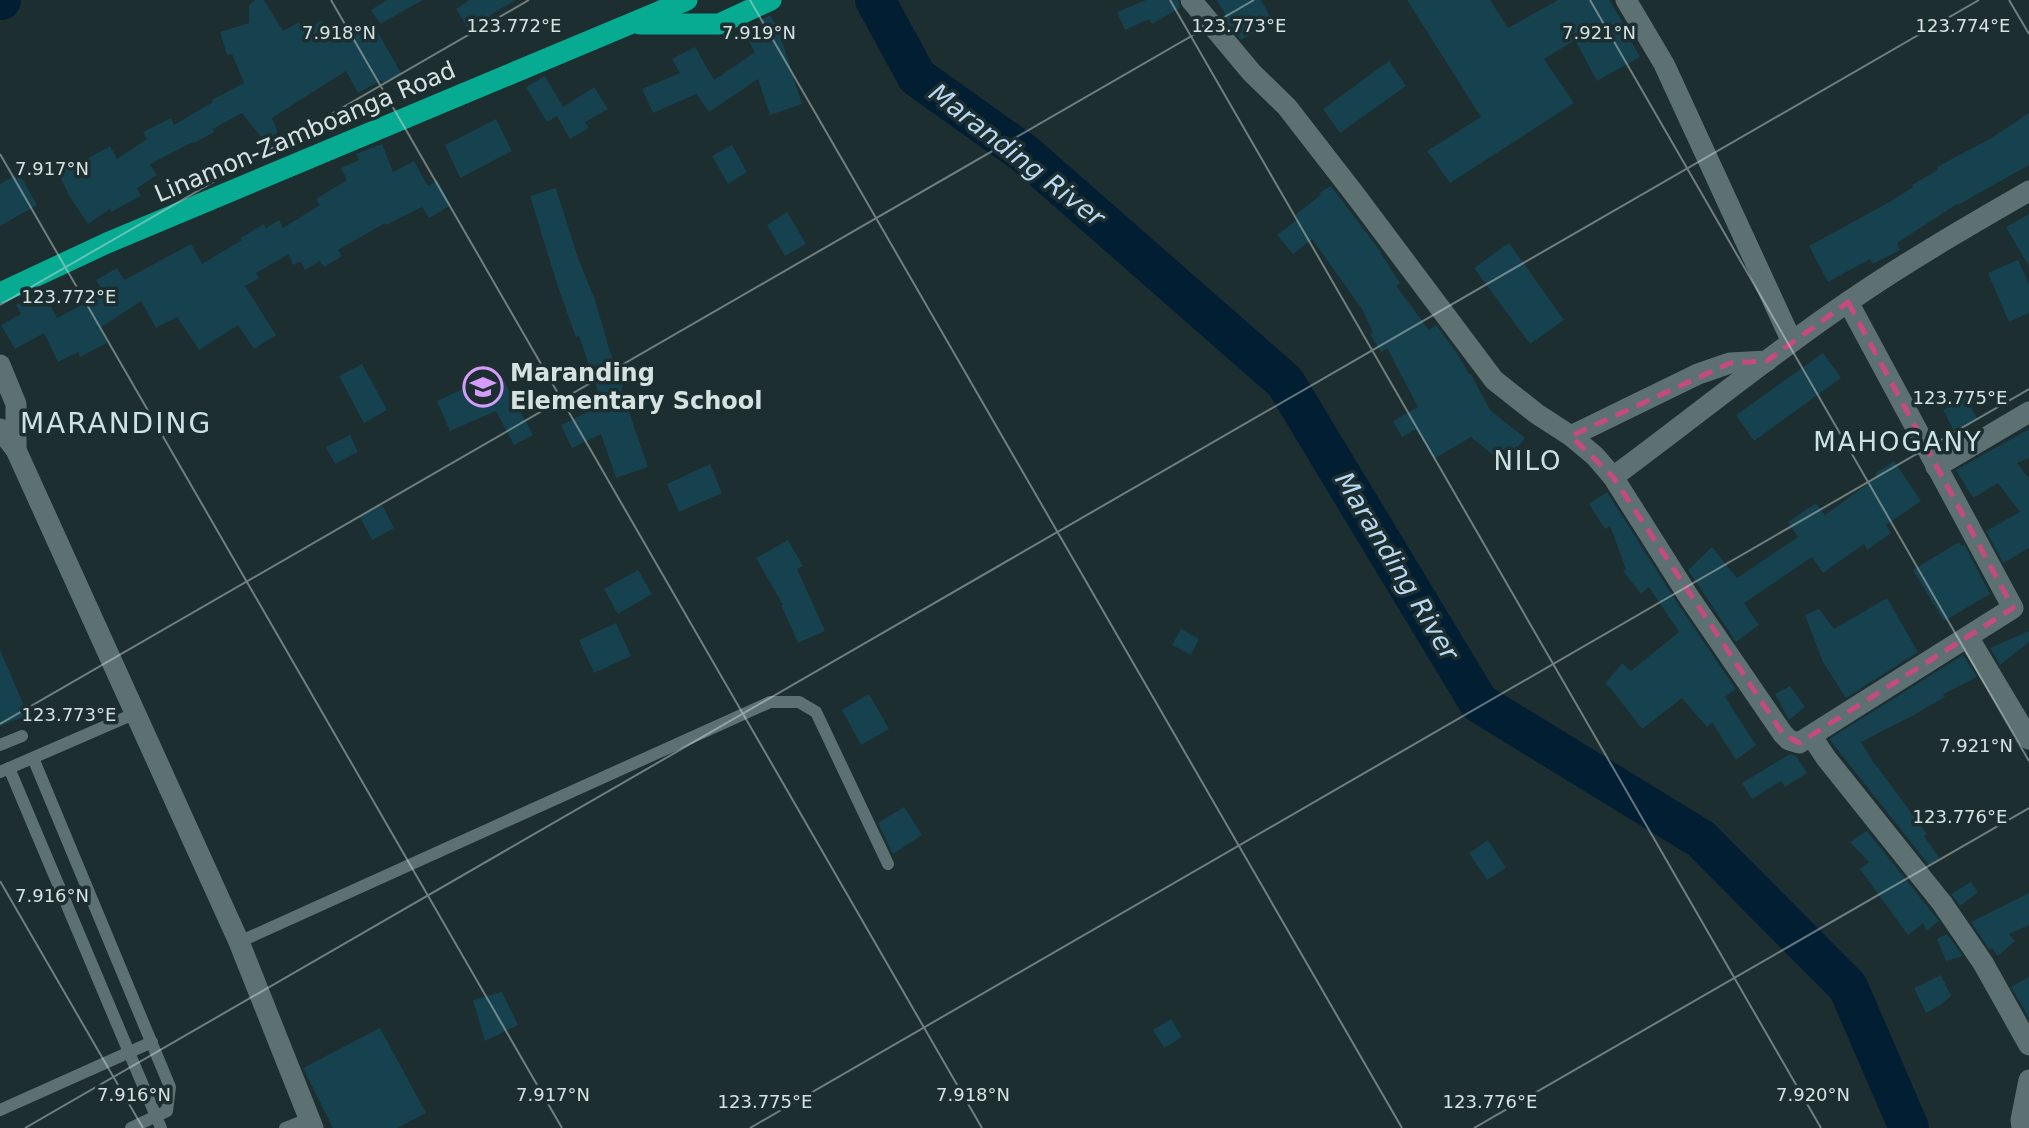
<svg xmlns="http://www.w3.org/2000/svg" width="2029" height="1128" viewBox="0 0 2029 1128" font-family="'DejaVu Sans',sans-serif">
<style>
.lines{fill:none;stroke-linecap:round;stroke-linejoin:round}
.river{stroke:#021e32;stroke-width:40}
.building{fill:#16414e}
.lane{stroke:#5e7172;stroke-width:12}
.street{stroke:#5e7172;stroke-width:21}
.highway{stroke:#06ab92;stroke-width:21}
.marked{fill:none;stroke:#c74a7c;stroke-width:5;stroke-dasharray:14 9;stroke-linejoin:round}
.ticks{fill:none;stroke:#d6e1e1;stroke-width:2;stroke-opacity:0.45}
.labels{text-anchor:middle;stroke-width:7;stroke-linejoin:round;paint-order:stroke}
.street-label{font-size:24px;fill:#d6e1e1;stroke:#1c2e2f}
.poi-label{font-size:24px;font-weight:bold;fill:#d6e1e1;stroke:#1c2e2f;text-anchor:start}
.water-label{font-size:26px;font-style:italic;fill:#bbd8f1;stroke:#1c2e2f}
.neighbourhood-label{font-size:26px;letter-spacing:2px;fill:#cce2e3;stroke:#1c2e2f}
.quarter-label{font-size:28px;letter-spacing:2px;fill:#cce2e3;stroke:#1c2e2f}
.ticks-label{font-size:18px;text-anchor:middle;fill:#d6e1e1;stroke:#1c2e2f;stroke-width:7;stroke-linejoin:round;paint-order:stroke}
</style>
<rect width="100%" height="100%" fill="#1c2e2f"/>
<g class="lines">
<g class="river">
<polyline points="0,0 1,0"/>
<polyline points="875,0 917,77 1025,154 1285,382 1479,703 1701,839 1848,987 1909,1128"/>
</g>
</g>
<g class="building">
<polygon points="256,0 264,0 283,31 299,22 304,31 322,20 335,43 372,22 401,73 383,83 381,80 358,93 346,71 272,118 278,132 265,142 242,113 213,129 214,132 194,143 193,142 150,164 157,175 137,188 141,196 111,212 110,209 88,224 70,197 58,173 72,165 73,167 110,146 117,159 147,139 143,132 171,118 174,125 213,102 212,100 244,83 232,54 227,55 220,32 249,23 249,5"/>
<polygon points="387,0 423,0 380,24 371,10"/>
<polygon points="469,0 516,0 490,15 493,19 471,33 456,9"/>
<polygon points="1146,0 1178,0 1180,8 1152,24 1149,19 1125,30 1117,12"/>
<polygon points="1217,0 1261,0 1273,22 1241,40 1223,18 1226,16"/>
<polygon points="1407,0 1490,0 1508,28 1558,0 1609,0 1624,24 1622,25 1640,57 1597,81 1575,40 1544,59 1574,103 1450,183 1427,151 1481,117"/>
<polygon points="770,15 784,37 781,38 802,104 770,115 758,79 709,112 696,94 653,113 642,89 680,73 672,59 695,47 714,80 755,52 743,31"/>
<polygon points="1389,61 1406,86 1340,133 1323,109"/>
<polygon points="545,76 563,107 594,87 608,109 585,122 589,128 570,139 557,116 547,122 526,87"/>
<polygon points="2029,113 2029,165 1958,205 1957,204 1897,243 1900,250 1873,264 1870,259 1828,282 1809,246 1893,200 1913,187 1912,185 1938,170 1937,167 1993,137"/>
<polygon points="496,119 512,151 460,178 445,145"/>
<polygon points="382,144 393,172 414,161 428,186 437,180 451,205 429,218 422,207 386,225 385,223 338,250 342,256 324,267 320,261 305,270 301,262 293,265 289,254 256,273 259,278 245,286 276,335 254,349 238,325 199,350 177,317 156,328 141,301 100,328 107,343 80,357 78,352 58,362 44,333 15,349 1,325 21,314 16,305 43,291 57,318 104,293 96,280 117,268 124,280 191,244 202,264 242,240 240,238 264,224 266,228 279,220 283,228 320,205 316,199 347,180 341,168 359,160 356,154"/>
<polygon points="732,145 747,172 728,184 712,156"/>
<polygon points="19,173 37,205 0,226 0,184"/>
<polygon points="1331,186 1381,252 1380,252 1400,283 1396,286 1429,330 1436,325 1457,353 1469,374 1471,374 1490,410 1525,438 1504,464 1471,437 1434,459 1416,429 1402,437 1393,421 1418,407 1387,348 1381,352 1370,334 1373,333 1362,309 1312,239 1293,254 1277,235 1298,219 1295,215 1321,195 1319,193"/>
<polygon points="556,188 578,258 595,300 608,345 623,388 621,389 648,467 616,478 601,434 572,448 561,425 603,405 579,336 576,337 558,287 530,196"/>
<polygon points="787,212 806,244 785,256 767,225"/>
<polygon points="2029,214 2029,267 2006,227"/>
<polygon points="1509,243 1564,320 1530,344 1474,268"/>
<polygon points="2018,260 2029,284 2029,313 2009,322 1988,273"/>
<polygon points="1823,353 1841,378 1754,441 1736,415"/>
<polygon points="362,364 387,410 364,423 339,376"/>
<polygon points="502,377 533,435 514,445 496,411 450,431 437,401 463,389 466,396"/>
<polygon points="1966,397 1977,419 1954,431 1943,410"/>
<polygon points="2029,429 2029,458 2017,463 2029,479 2029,548 2003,563 1986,531 2020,512 1998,483 1973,498 1956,470"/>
<polygon points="350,435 358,452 335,464 326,447"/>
<polygon points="1894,461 1921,501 1886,525 1891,533 1867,550 1864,544 1823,573 1812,557 1744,603 1759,625 1736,642 1688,570 1712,547 1737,578 1798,537 1788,522 1816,503 1825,515 1877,477 1875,474"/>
<polygon points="710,464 722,493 679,512 667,484"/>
<polygon points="1607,492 1678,604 1736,689 1725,697 1756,745 1736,760 1712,722 1707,727 1682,698 1642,729 1612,690 1605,684 1622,663 1631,671 1679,632 1649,587 1641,594 1623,571 1626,569 1610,526 1605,529 1589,504"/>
<polygon points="382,505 394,528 372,540 360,517"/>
<polygon points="788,540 803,566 797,569 825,631 798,643 781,605 783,605 756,558"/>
<polygon points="1959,542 1961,546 1964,544 1990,594 1944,621 1913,570"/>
<polygon points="638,570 652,594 618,614 604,589"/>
<polygon points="1887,598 1918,652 1846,698 1823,662 1805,615 1819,609 1834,629"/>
<polygon points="616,623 631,656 594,673 579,640"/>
<polygon points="1181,629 1199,639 1191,655 1172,645"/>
<polygon points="2029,631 2029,642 2000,665 1990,648"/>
<polygon points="0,650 28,715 0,726"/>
<polygon points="1963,655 1977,677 1943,694 1945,697 1912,716 1861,742 1872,760 1927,834 1924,836 1939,858 1929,865 1829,739"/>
<polygon points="1790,686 1805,707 1789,720 1775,694"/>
<polygon points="869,694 889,729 861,745 842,710"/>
<polygon points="1790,754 1796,756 1807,773 1785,787 1781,781 1752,799 1742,783"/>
<polygon points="904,807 922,835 893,854 878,823"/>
<polygon points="1867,831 1939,921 1926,931 1923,923 1908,935 1860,869 1869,862 1850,842"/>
<polygon points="1488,840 1506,868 1487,880 1469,853"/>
<polygon points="1971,882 1978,892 1960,906 1951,894"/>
<polygon points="2029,893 2029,925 2009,934 2015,941 1998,956 1992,948 1989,949 1971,922"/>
<polygon points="1947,934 1963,956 1946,961 1937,939"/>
<polygon points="1941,975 1951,996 1940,1005 1926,1013 1914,988"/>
<polygon points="2029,977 2029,1018 2011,987"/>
<polygon points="502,992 518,1025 485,1041 473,1000"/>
<polygon points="1171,1019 1182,1037 1164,1048 1153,1030"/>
<polygon points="380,1028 426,1113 397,1128 333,1128 303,1068"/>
</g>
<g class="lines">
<g class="lane">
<polyline points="0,745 22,736"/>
<polyline points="33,758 170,1087 167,1111 131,1128"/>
<polyline points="9,768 161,1128"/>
<polyline points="0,772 136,713"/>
<polyline points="239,942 770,702 799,702 816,712 888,864"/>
<polyline points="0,1110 152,1042"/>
<polyline points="285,1128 308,1119"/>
</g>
<g class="street">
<polyline points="1191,0 1252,73 1287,107 1356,196 1494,380 1537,414 1571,436 1595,456 1613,477 1689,597 1783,734 1789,740 1799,743 2013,608 1848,302"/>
<polyline points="1626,0 1664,64 1792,342"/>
<polyline points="0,365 16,404 16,450"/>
<polyline points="0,429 16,450 239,942 313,1128"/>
<polyline points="1571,436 1698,374 1730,363 1767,361"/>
<polyline points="1936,467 2029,412"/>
<path d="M 1613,477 C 1692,419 1767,357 1848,302 C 1906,262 1968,226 2029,191"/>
<polyline points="1968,637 2029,739"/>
<polyline points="1812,737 1826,758 1942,903 1983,963 2029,1045"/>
<polyline points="2022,1128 2021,1120 2029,1080"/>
</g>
<g class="highway">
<polyline points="640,24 719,24 771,0"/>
<polyline points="0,293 107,243 687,0"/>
</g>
</g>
<path class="marked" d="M 1848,302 L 2013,608 L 1799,743 L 1783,734 L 1613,477 L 1571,436 L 1730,363 L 1767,361 Z"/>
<path class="ticks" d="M 331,0 L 982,1128M 750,0 L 1402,1128M 1170,0 L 1821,1128M 1590,0 L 2029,761M 2009,0 L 2029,34M 0,154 L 562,1128M 0,305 L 529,0M 0,724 L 1254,0M 0,881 L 143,1128M 25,1128 L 1979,0M 750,1128 L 2029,389M 1474,1128 L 2029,808"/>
<defs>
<g id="school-ring" transform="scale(2.0125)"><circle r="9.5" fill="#1c2e2f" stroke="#d59cfb" stroke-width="1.5"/><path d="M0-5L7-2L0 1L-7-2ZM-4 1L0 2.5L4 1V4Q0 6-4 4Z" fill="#d59cfb"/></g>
</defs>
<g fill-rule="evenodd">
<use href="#school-ring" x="483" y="387"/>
</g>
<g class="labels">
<g class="street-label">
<text transform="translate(305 132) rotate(-23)" y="8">Linamon-Zamboanga Road</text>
</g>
<g class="poi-label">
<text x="510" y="381">Maranding<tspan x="510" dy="28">Elementary School</tspan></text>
</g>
<g class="water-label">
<text transform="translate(1017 155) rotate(38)" y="9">Maranding River</text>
<text transform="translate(1397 566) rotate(59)" y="9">Maranding River</text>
</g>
<g class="neighbourhood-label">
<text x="1898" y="451">MAHOGANY</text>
<text x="1528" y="470">NILO</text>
</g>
<g class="quarter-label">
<text x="116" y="433">MARANDING</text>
</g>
</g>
<g class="ticks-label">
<text x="514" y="32">123.772°E</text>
<text x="1239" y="32">123.773°E</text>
<text x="1963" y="32">123.774°E</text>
<text x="339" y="39">7.918°N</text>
<text x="759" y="39">7.919°N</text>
<text x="1599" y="39">7.921°N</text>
<text x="52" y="175">7.917°N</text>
<text x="69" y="303">123.772°E</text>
<text x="1960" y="404">123.775°E</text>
<text x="69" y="721">123.773°E</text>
<text x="1976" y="752">7.921°N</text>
<text x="1960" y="823">123.776°E</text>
<text x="52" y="902">7.916°N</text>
<text x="134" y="1101">7.916°N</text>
<text x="553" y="1101">7.917°N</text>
<text x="973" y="1101">7.918°N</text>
<text x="1813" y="1101">7.920°N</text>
<text x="765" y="1108">123.775°E</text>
<text x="1490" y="1108">123.776°E</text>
</g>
</svg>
